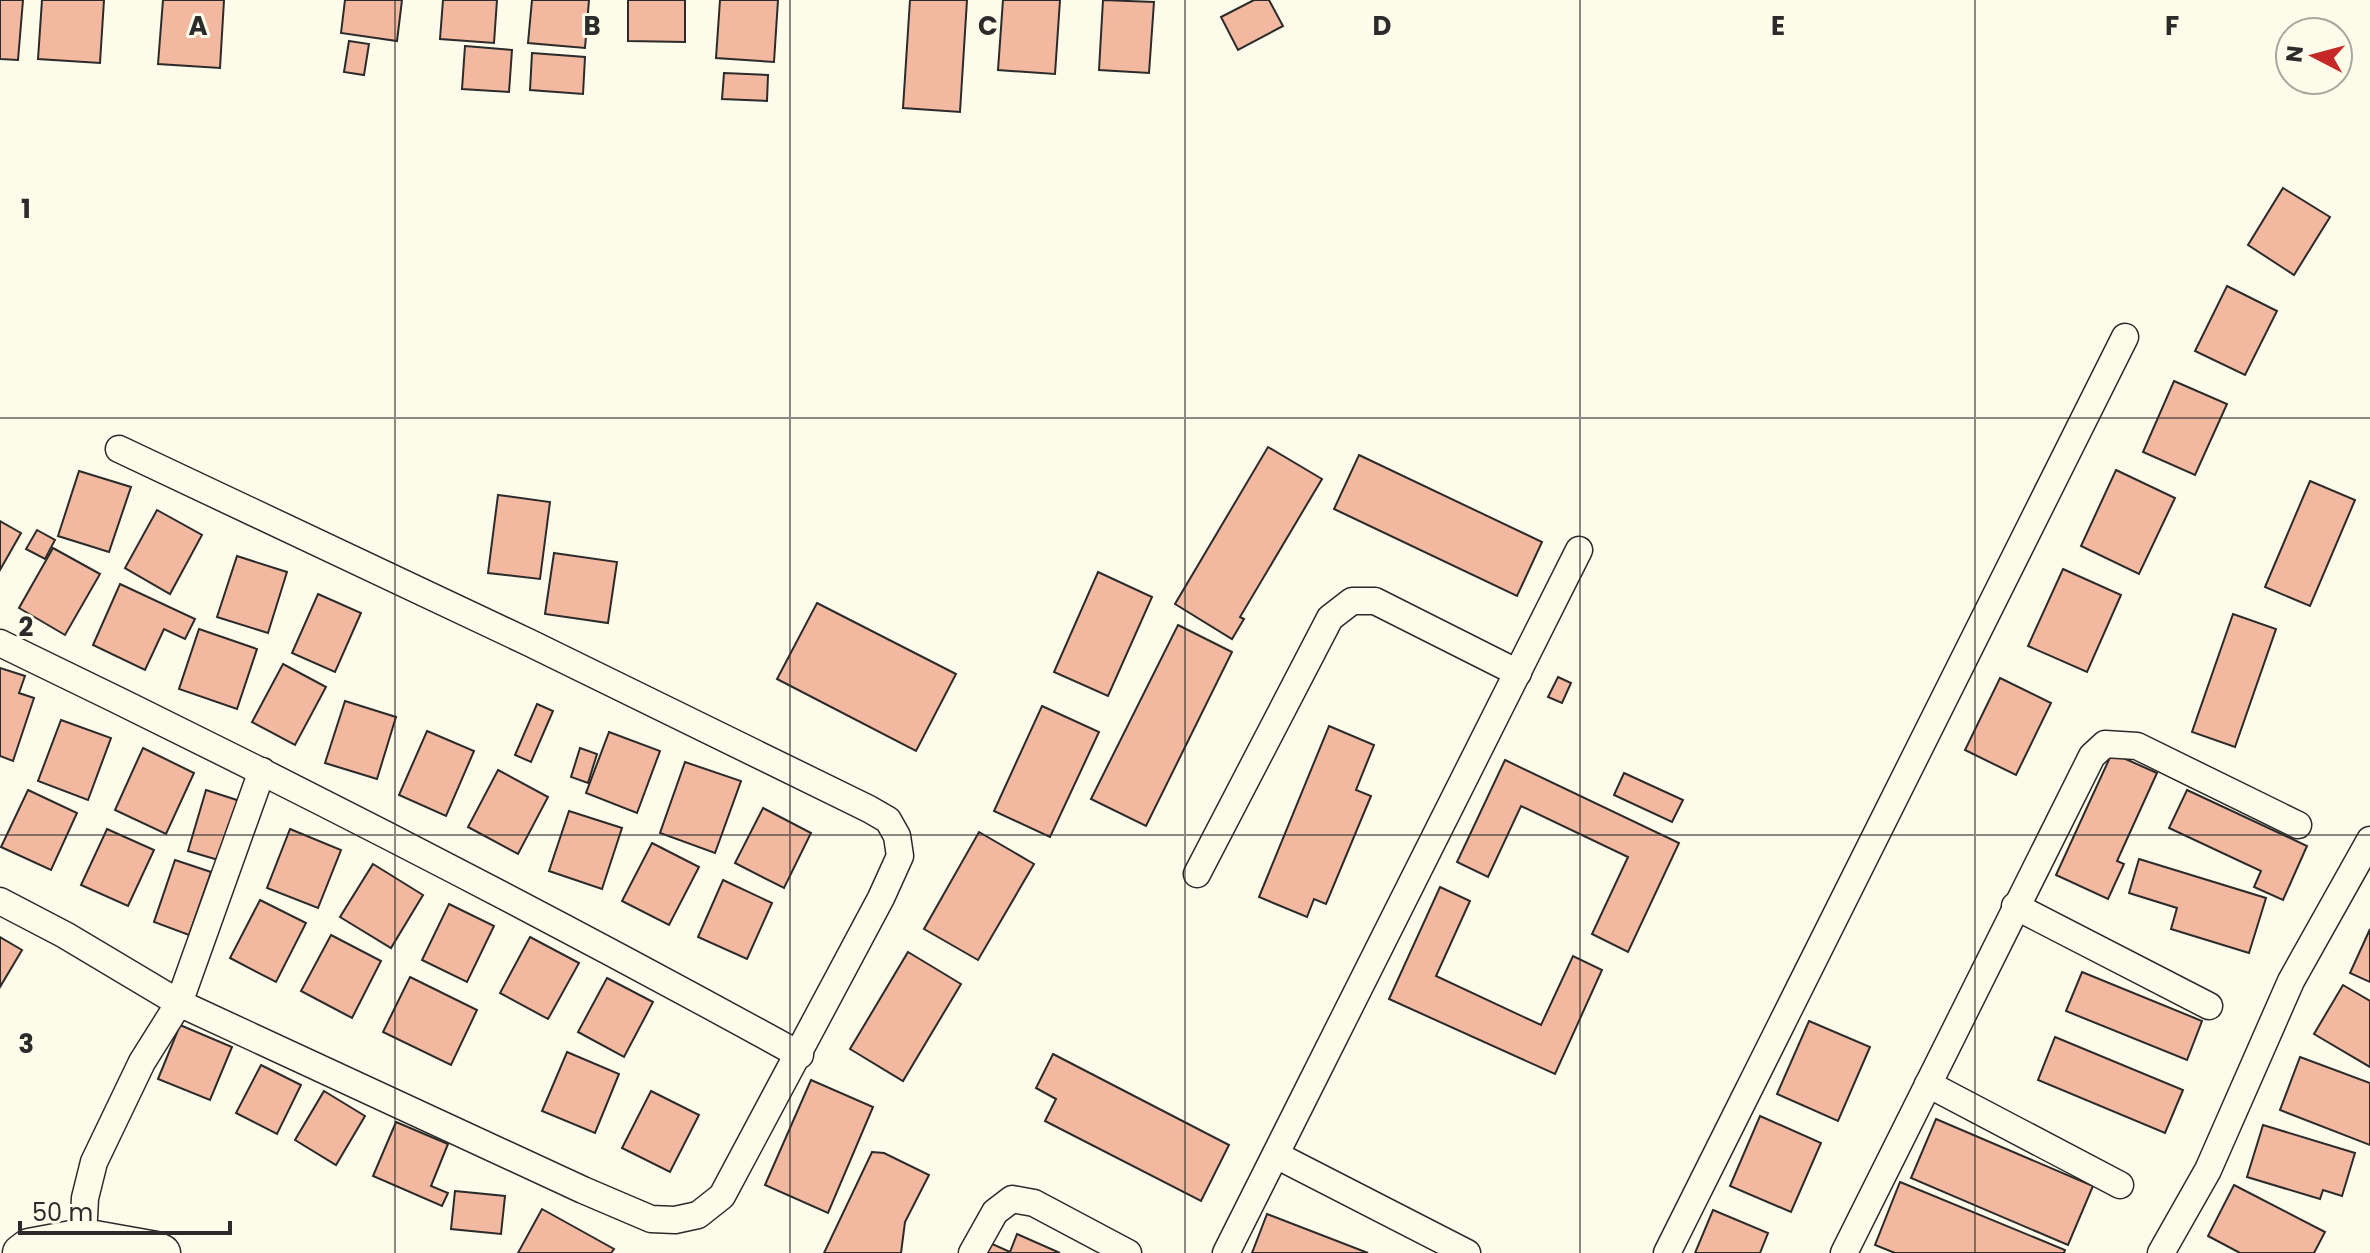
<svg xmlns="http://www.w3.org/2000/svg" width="2370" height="1253" viewBox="0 0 2370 1253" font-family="Poppins,sans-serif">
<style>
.building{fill:#f2b8a0;stroke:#2b2b2b;stroke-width:2}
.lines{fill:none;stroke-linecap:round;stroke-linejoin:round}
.street-casing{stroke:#2b2b2b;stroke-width:29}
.secondary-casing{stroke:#2b2b2b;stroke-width:39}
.street{stroke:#fdfbea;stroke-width:26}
.secondary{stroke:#fdfbea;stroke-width:36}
.grid{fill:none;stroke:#2b2b2b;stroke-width:2;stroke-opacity:0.55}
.grid-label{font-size:26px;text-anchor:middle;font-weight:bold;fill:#2b2b2b;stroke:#fdfbea;stroke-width:6;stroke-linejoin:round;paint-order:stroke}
</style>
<rect width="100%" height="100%" fill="#fdfbea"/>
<g class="building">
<polygon points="0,0 23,0 18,60 0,59"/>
<polygon points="42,0 104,0 100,63 38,59"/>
<polygon points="163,0 224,0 220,68 158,64"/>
<polygon points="345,0 402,0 397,41 341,33"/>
<polygon points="443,0 497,0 494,43 440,39"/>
<polygon points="532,0 589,0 585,48 528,43"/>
<polygon points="628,0 685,0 685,42 628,41"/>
<polygon points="720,0 778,0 774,62 716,58"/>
<polygon points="910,0 967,0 960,112 903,108"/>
<polygon points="1003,0 1060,0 1055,74 998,70"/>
<polygon points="1103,0 1154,2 1149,73 1099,70"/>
<polygon points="1254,0 1269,0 1283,26 1238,50 1221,17"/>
<polygon points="349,41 369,44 364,75 344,72"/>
<polygon points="465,46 512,50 509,92 462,89"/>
<polygon points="532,53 585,57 583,94 530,90"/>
<polygon points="724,73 768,75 767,101 722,99"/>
<polygon points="2283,188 2330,217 2294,275 2248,245"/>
<polygon points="2227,286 2277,311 2245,375 2195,351"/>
<polygon points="2174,381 2227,404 2195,475 2143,452"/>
<polygon points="1268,447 1322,479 1240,617 1244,619 1232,639 1175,604"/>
<polygon points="1359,455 1542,542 1517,596 1334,509"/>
<polygon points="2116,470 2175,498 2139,574 2081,546"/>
<polygon points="79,471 131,487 109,552 58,536"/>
<polygon points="2310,481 2355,500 2310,606 2265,587"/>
<polygon points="498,495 550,502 540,579 488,573"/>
<polygon points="157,510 202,535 170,594 125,568"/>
<polygon points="0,521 21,533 0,570"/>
<polygon points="37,530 55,540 45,559 26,549"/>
<polygon points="53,548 100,574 65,635 19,608"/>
<polygon points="554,553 617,562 608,623 545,614"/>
<polygon points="237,556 287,572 268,633 217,617"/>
<polygon points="2063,569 2121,595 2087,672 2028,646"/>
<polygon points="1098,572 1152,597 1108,696 1054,672"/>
<polygon points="120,584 195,619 185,639 164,629 145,670 93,645"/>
<polygon points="318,594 361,613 335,672 292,653"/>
<polygon points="817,603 956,674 916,751 777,679"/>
<polygon points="2233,614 2276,629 2235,747 2192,732"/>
<polygon points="1178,625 1232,652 1146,826 1091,799"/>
<polygon points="199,629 257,649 237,709 179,689"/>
<polygon points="283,664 326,687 295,745 252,722"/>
<polygon points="0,668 25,676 19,693 34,698 13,761 0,756"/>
<polygon points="1558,677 1571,683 1562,703 1548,697"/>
<polygon points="2000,678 2051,703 2016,775 1965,750"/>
<polygon points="345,701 396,717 377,779 325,763"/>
<polygon points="537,704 553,711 531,762 515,755"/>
<polygon points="1042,706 1099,732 1050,837 994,811"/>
<polygon points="61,720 111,738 88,800 38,781"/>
<polygon points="1329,726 1374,745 1356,790 1371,796 1326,904 1314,899 1307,917 1259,897"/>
<polygon points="427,731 474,751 446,816 399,795"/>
<polygon points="609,732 660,751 637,813 586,793"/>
<polygon points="143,748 194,773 166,834 115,810"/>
<polygon points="580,748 597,754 588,783 571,777"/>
<polygon points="2112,753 2157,773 2117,861 2124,864 2108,899 2056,875"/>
<polygon points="1505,760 1679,843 1628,952 1592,934 1628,857 1521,806 1488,877 1457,862"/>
<polygon points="685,762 741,781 715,853 660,833"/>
<polygon points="498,770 548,797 518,854 468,827"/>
<polygon points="1624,773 1683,800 1672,822 1614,795"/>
<polygon points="28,790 77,813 51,870 1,847"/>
<polygon points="206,790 243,802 225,862 188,851"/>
<polygon points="2187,790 2307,846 2283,900 2254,887 2261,871 2169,828"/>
<polygon points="763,808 811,833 784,888 735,863"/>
<polygon points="569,811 622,828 602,889 549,871"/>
<polygon points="107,829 154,850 128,906 81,885"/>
<polygon points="290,829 341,850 318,908 267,888"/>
<polygon points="979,832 1034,864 978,960 924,929"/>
<polygon points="652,843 699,867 669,925 622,901"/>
<polygon points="2139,859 2266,898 2249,953 2171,929 2177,908 2129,893"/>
<polygon points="175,860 211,872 189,935 154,922"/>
<polygon points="373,864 423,895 391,948 340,917"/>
<polygon points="723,880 772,903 747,959 698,937"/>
<polygon points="1440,887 1470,901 1436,976 1541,1025 1573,956 1602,970 1555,1074 1389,999"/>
<polygon points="260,900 306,923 276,982 230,958"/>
<polygon points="449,904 494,926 467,982 422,960"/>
<polygon points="2370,929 2370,982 2350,973"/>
<polygon points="331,935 381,961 352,1018 301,991"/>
<polygon points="0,937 22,950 0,987"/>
<polygon points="530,937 579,963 548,1019 500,993"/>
<polygon points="908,952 961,984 903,1081 850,1049"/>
<polygon points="2082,972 2202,1021 2187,1060 2066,1011"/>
<polygon points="410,977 477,1010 451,1065 383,1032"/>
<polygon points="607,978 653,1002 624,1057 578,1032"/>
<polygon points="2343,985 2370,1001 2370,1067 2314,1034"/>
<polygon points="1809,1021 1870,1047 1838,1121 1777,1094"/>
<polygon points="180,1025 232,1047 210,1100 158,1079"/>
<polygon points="2055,1037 2183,1090 2165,1133 2038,1080"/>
<polygon points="567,1052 619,1074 595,1133 542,1111"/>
<polygon points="1053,1054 1229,1145 1201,1201 1045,1121 1056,1099 1036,1088"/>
<polygon points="2300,1057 2370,1083 2370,1145 2280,1110"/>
<polygon points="261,1065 301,1085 277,1134 236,1113"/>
<polygon points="811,1080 873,1107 828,1213 765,1185"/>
<polygon points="324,1091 365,1116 336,1165 295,1140"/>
<polygon points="651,1091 699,1115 670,1172 622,1148"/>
<polygon points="1760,1116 1821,1143 1791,1212 1730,1186"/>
<polygon points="1936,1119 2093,1186 2068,1245 1911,1178"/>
<polygon points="396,1122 448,1144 431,1186 448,1193 442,1206 373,1176"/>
<polygon points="2263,1125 2355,1153 2342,1196 2323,1190 2320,1199 2247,1177"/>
<polygon points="872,1152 884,1153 929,1175 905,1222 901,1253 824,1253"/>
<polygon points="1900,1182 2065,1250 2064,1253 1895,1253 1875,1245"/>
<polygon points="2234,1185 2325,1232 2314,1253 2240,1253 2208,1236"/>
<polygon points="455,1191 505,1196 501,1234 451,1229"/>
<polygon points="542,1209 614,1249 611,1253 518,1253"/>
<polygon points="1713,1210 1768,1233 1760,1253 1695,1253"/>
<polygon points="1267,1214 1368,1253 1252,1253"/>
<polygon points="1017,1234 1060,1253 984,1253 988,1242 1010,1252"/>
</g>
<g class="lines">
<g class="street-casing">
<g id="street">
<path d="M 0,643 C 270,773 537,910 800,1055"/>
<polyline points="1197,874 1330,618 1352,601 1375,601 1518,673"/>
<polyline points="0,901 65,935 179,1003 583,1190 651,1219 675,1220 698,1215 722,1196 881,898 900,856 897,836 888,820 869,809 530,643 119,449"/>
<polyline points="2015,906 2209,1006"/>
<polyline points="1928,1084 2120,1185"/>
<polyline points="1276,1155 1467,1253"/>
<polyline points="83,1237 85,1198 94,1162 142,1062 179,1003 262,771"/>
<polyline points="972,1253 995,1212 1012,1199 1034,1203 1128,1253"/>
<polyline points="1226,1253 1579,550"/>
<polyline points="1667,1253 2125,337"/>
<polyline points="1844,1253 2092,756 2105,744 2137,746 2298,825"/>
<polyline points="2161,1253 2208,1170 2291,981 2370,840"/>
</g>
</g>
<g class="secondary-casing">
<polyline id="secondary" points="21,1253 29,1247 83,1237 156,1250 162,1253"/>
</g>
<use href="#street" class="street"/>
<use href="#secondary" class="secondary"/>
</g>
<path class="grid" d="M 395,0 L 395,1253M 790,0 L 790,1253M 1185,0 L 1185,1253M 1580,0 L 1580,1253M 1975,0 L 1975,1253M 0,418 L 2370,418M 0,835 L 2370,835"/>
<g class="grid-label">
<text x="198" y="35">A</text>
<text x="592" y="35">B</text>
<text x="988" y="35">C</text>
<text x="1382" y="35">D</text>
<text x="1778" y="35">E</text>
<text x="2172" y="35">F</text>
<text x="26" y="218">1</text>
<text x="26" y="636">2</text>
<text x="26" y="1053">3</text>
</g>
<g transform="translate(2314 56) rotate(276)"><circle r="38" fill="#fdfbea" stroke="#a9a89e" stroke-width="2"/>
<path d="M0-6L14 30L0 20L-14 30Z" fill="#c62828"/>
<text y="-12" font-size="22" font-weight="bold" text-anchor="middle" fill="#2b2b2b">N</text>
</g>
<path d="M20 1221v12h210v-12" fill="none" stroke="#2b2b2b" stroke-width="4"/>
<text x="32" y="1221" font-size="24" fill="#2b2b2b" stroke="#fdfbea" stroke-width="6" paint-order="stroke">50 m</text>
</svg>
